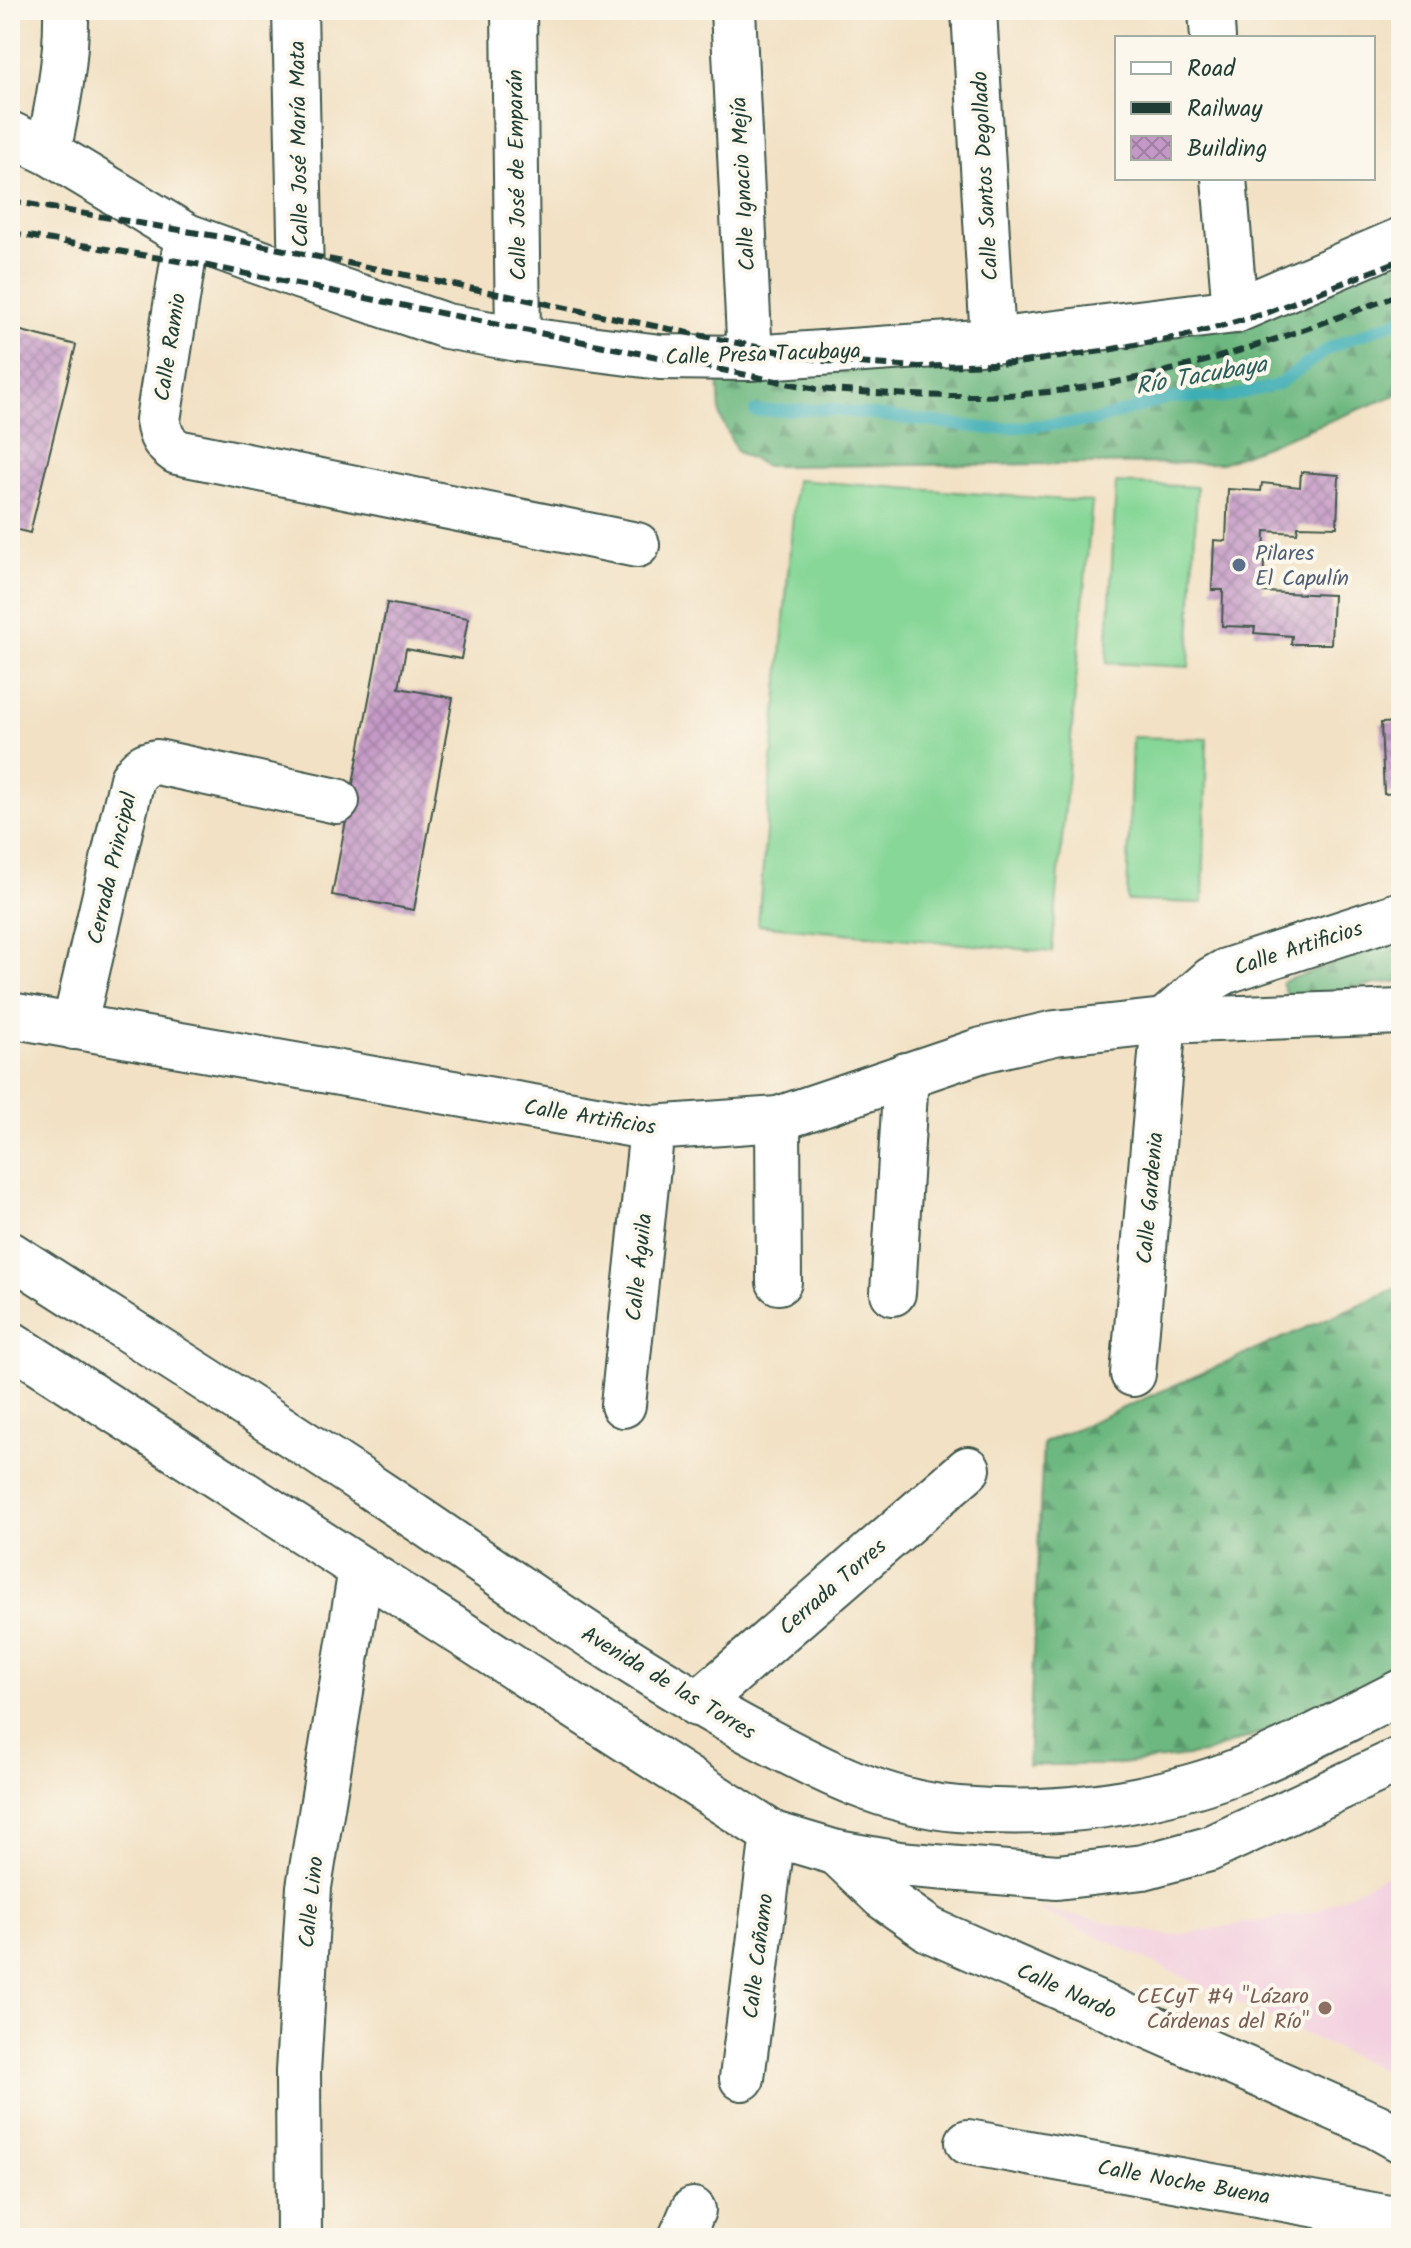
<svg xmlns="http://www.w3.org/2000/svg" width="1411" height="2248" viewBox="0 0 1411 2248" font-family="Kalam,sans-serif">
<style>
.built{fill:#f3cfdf}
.forest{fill:url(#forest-firs);stroke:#467a5a;stroke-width:2}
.pitch{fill:#87d798;stroke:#538a66;stroke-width:2}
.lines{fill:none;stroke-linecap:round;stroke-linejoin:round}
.stream{stroke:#3daeb5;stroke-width:12}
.building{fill:url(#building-cross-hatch)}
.minor-casing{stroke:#3f564a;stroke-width:48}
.minor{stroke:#fff;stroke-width:44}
.rail{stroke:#1f3d34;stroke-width:6;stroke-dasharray:12 6;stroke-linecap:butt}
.service-dot{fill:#5c6f8a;stroke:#fbf7ec;stroke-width:3}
.education-dot{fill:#8d6e63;stroke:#fbf7ec;stroke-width:3}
.labels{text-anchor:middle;stroke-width:8;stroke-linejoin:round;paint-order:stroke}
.street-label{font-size:22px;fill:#1f3d34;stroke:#fbf7ec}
.service-label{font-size:22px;fill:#4e5e75;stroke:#fbf7ec;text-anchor:start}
.education-label{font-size:22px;fill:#785e54;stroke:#fbf7ec;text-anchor:end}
.water-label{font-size:24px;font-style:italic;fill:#285f5b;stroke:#fbf7ec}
</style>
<defs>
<pattern id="forest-firs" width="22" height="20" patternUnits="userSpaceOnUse" patternTransform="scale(2)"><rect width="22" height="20" fill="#6db880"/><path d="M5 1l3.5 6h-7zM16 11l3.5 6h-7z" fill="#59976a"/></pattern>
<pattern id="building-cross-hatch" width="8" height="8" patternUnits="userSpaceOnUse" patternTransform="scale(2)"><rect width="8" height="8" fill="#c599c6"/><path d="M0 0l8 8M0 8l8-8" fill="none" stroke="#9f7ea2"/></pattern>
</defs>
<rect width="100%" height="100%" fill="#fbf7ec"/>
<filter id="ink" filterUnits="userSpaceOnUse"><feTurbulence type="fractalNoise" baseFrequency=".0125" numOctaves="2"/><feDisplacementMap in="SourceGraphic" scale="16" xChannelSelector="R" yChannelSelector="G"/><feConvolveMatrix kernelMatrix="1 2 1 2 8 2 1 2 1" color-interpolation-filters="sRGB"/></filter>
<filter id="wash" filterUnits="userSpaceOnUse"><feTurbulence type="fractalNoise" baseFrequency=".006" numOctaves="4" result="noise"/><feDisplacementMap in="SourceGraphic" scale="32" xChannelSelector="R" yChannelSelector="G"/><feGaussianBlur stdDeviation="1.8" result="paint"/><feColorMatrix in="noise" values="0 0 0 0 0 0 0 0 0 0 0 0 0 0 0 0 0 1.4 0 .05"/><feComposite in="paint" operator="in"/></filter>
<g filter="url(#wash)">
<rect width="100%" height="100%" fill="#f2e1c4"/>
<polygon class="built" points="1401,1867 1401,2079 1034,1907 1171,1936 1317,1911"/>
<g class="forest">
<polygon points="1401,244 1401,393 1222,463 766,466 737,452 720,416 718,372 998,355"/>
<polygon points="1401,940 1401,981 1287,996 1282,982"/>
<polygon points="1401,1286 1401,1669 1301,1717 1204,1754 1112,1765 1028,1765 1043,1443"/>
</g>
<g class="pitch">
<polygon points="796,480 1092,502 1052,952 758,925"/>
<polygon points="1116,483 1197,487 1189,667 1107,663"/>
<polygon points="1132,737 1207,739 1203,903 1127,901"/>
</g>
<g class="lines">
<polyline class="stream" points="755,411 827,409 992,429 1094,421 1168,398 1227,397 1277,385 1331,347 1401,319"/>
</g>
<g id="blocks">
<g class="building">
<polygon points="10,328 76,345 30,533 10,528"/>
<polygon points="1301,472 1339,475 1337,527 1298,526 1297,533 1265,531 1263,592 1333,595 1331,644 1291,644 1292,636 1254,633 1255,627 1222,626 1223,590 1212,590 1214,540 1226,541 1228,489 1261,491 1262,483 1300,487"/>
<polygon points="387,603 468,618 461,659 406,649 399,688 453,698 414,910 332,895"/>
<polygon points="1401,722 1401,793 1384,794 1381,723"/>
</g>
</g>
</g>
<g filter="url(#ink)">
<use href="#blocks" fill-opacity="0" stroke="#3f564a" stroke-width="2"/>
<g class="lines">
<g class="minor-casing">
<g id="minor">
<polyline points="295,10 301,277"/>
<polyline points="514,10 518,339"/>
<polyline points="733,10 750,358"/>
<polyline points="974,10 993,341"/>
<polyline points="1211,10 1213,38"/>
<polyline points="10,134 48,152 187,236 301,277 446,326 518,339 660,357 750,358 993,341 1235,311 1401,240"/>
<path d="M 48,152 C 58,105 67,59 66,10"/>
<polyline points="1224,178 1235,311"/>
<path d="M 187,236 L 158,420 C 160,436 164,443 177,452 L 637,545"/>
<polyline points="10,1015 652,1128 778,1119 982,1050 1055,1033 1164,1021 1401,1012"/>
<path d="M 74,1027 L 132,779 C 139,768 144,764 157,762 L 337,801"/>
<polyline points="778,1119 779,1282"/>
<path d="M 10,1254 C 134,1334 259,1412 381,1494 C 506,1577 627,1667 760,1737 C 823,1771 885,1803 958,1809 C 1037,1816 1117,1808 1193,1786 C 1262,1767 1336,1724 1401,1692"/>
<polyline points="893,1293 906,1075"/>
<polyline points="10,1343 773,1834 837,1853 899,1864 1057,1877 1143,1867 1209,1849 1401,1759"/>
<polyline points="1133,1374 1164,1021 1212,979 1226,971 1401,914"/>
<polyline points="623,1405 652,1128"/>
<polyline points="697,1704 968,1469"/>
<polyline points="837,1853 883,1897 930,1930 1376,2126 1401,2140"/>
<polyline points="742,2078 773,1834"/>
<polyline points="968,2142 1401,2220"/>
<polyline points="299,2238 298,2072 309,1887 361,1569"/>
<polyline points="681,2238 693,2210"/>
</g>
</g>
<use href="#minor" class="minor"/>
<g class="rail">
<polyline points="10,201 221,237 825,361 919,367 1016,363 1102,351 1184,336 1264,314 1401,260"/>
<path d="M 10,233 L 208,266 L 816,389 C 886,394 955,399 1024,394 C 1156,385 1278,340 1401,294"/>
</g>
</g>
</g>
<circle class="service-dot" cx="1239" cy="565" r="8"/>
<circle class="education-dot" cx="1325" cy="2008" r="8"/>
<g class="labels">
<g class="street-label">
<text transform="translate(298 144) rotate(-91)" y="8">Calle José María Mata</text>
<text transform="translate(516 175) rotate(-91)" y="8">Calle José de Emparán</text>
<text transform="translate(984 176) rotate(-93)" y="8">Calle Santos Degollado</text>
<text transform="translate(742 184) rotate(-93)" y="8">Calle Ignacio Mejía</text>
<text transform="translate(169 347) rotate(-81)" y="8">Calle Ramio</text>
<text transform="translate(763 353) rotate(-2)" y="8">Calle Presa Tacubaya</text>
<text transform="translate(111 868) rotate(-77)" y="8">Cerrada Principal</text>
<text transform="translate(1298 947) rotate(-18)" y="8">Calle Artificios</text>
<text transform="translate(590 1116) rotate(9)" y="8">Calle Artificios</text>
<text transform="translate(1149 1198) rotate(-85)" y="8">Calle Gardenia</text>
<text transform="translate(638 1267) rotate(-84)" y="8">Calle Águila</text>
<text transform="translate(832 1586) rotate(-41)" y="8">Cerrada Torres</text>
<text transform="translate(669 1682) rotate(31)" y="8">Avenida de las Torres</text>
<text transform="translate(310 1902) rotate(-84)" y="8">Calle Lino</text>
<text transform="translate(757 1956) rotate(-83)" y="8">Calle Cañamo</text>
<text transform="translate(1067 1990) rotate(24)" y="8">Calle Nardo</text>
<text transform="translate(1184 2181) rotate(10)" y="8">Calle Noche Buena</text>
</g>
<g class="service-label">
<text x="1255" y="560">Pilares<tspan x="1255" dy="25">El Capulín</tspan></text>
</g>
<g class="education-label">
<text x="1309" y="2003">CECyT #4 "Lázaro<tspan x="1309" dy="25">Cárdenas del Río"</tspan></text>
</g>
<g class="water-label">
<text transform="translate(1201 375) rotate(-10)" y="8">Río Tacubaya</text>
</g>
</g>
<rect width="1411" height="2248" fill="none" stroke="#fbf7ec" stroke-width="40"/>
<rect x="1115" y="36" width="260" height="144" fill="#fbf7ec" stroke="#a3ada2" stroke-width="2"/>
<rect x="1131" y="62" width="40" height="12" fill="#ffffff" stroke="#a3ada2" stroke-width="2"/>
<text x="1187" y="76" font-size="24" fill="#1f3d34">Road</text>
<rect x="1131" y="102" width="40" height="12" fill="#1f3d34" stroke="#a3ada2" stroke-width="2"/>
<text x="1187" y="116" font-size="24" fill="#1f3d34">Railway</text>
<rect x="1131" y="136" width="40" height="24" fill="url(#building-cross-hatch)" stroke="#a3ada2" stroke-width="2"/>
<text x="1187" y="156" font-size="24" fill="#1f3d34">Building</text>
</svg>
